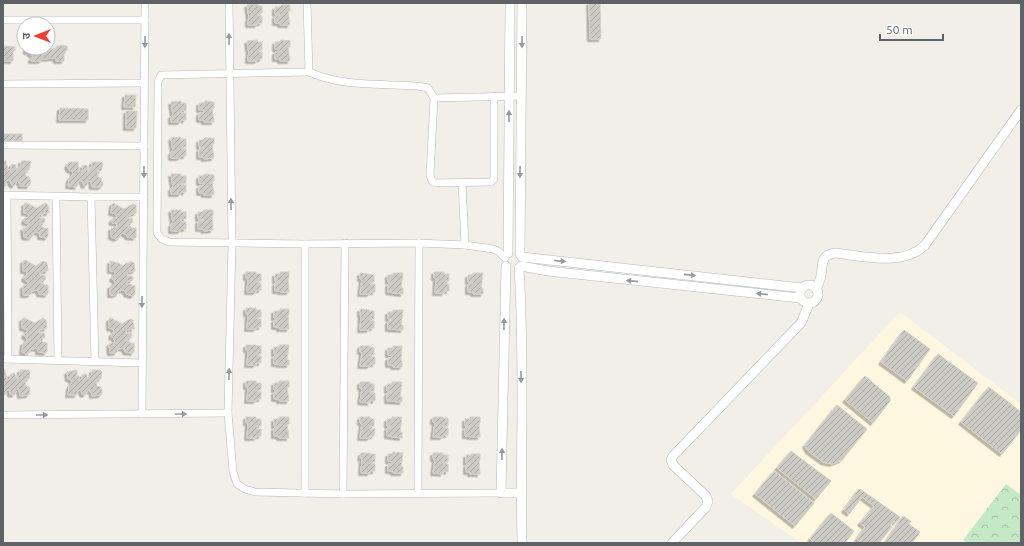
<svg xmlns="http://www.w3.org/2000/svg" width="1024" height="546" viewBox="0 0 1024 546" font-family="Ubuntu,'Noto Sans Devanagari',sans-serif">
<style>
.commercial{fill:#fef7e0}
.park{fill:url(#park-crowns)}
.building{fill:url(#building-hatch);stroke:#d6d1c6;filter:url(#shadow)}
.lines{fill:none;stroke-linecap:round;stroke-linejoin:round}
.minor-casing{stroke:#b5b8bc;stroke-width:8}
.tertiary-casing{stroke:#b5b8bc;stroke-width:10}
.minor{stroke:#fff;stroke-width:7}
.tertiary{stroke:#fff;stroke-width:9}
.oneway{fill:#979a9d}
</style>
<defs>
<pattern id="park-crowns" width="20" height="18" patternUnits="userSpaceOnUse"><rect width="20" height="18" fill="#c5e8c5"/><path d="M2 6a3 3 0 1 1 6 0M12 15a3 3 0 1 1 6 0" fill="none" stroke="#a3c0a4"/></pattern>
<pattern id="building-hatch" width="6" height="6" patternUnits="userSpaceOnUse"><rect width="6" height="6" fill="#cccac5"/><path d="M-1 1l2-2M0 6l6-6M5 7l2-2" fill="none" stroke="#a9a8a4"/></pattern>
<filter id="shadow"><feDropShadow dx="-2.5" dy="2.5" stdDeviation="0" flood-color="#0004"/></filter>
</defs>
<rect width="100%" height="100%" fill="#f1efe8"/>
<polygon class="commercial" points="900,312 1021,404 1021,543 801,543 731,494"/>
<polygon class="park" points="1006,484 1021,495 1021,543 967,543 963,540"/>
<g class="building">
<polygon points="589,3 600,3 601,39 590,39"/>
<polygon points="257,4 258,6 262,6 262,13 258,13 258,16 262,16 262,23 258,23 257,25 248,25 248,19 249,18 247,5"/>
<polygon points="281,5 290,5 290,11 288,11 290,25 280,25 280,23 275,23 275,16 280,16 280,14 275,14 275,7 280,7"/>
<polygon points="257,40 258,42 262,42 262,50 258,50 258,52 262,52 262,59 258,59 257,61 248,61 248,55 249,55 247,41"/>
<polygon points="281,40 290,41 290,47 288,47 290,61 280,61 280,59 275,59 275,52 279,52 279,50 275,49 275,42 279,42"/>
<polygon points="60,45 67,46 67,51 65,51 65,53 64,53 64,61 56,61 55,58 42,59 41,61 31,61 31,58 33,58 33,56 30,54 30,52 26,52 26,48 47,48 51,47 51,49 56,49 56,46 60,46"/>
<polygon points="3,46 15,47 15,50 13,50 13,61 3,61"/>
<polygon points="125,95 136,95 135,107 124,107"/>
<polygon points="181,101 181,103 186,103 186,111 181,110 181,113 186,113 186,120 182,120 180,122 171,122 171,116 173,115 171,102"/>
<polygon points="205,101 214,102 214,108 212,108 214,122 204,122 204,120 199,120 199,113 204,113 204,110 199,110 199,103 204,103"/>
<polygon points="60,108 88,109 88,120 59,120"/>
<polygon points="126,111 137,111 136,128 126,128"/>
<rect x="3" y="134" width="19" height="7"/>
<polygon points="180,137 181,139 186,139 186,147 181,147 181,149 186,149 186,156 181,156 180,158 171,158 171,152 173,152 171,138"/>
<polygon points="205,138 214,138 214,144 212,144 214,158 204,159 204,157 199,157 199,149 204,149 204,147 199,147 199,140 203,140"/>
<polygon points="3,161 6,161 6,166 8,166 7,170 11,170 11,165 12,164 16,165 16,170 18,170 19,167 21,166 21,161 29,161 31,162 29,170 27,170 25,173 26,176 29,177 31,182 29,186 20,186 21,183 19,183 19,180 16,180 16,183 14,186 11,184 10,180 8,180 6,181 6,186 3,186"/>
<polygon points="69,162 78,162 78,167 79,167 79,171 83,171 82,166 86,165 87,166 88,171 90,171 90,168 92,167 92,162 101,162 103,164 101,171 98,171 97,174 98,174 98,177 101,178 103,185 101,187 92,187 91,181 87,181 87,185 84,186 82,181 79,181 78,182 77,187 68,186 69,179 73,174 72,171 69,170 67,166"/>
<polygon points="171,174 181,174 181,176 186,176 186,183 181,183 181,185 186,185 186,192 182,192 180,194 171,194 171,188 173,188"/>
<polygon points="205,174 214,175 214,181 212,181 214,195 204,195 204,193 199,193 199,186 203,186 203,183 199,183 199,176 203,176"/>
<polygon points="26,203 37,208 45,203 48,205 49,213 43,213 43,215 39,214 39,218 44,218 45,219 44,223 40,223 40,225 42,226 43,228 48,228 48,236 47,238 40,237 40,234 37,232 33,233 32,237 28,238 24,237 23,228 27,228 27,226 29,226 29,223 25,223 24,221 25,218 29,217 28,213 24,213 24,204"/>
<polygon points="113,203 124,209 133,204 136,205 136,213 131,214 131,215 127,215 127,219 132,218 133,220 132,223 127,224 127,226 130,226 131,228 136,228 136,237 135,238 127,237 127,235 123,233 120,235 120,237 116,239 111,237 111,228 114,228 114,227 117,227 117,223 113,223 111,222 113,218 117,218 116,214 111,213 112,204"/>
<polygon points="171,210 181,210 181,212 186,212 186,219 181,219 181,222 186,222 186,229 182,229 180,231 171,231 171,224 173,224"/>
<polygon points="204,210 213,210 213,216 212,216 213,230 204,231 203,229 198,229 198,221 203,221 203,219 198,219 198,212 203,212"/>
<polygon points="25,260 36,266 43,261 47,263 48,271 43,271 43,272 40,272 40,276 44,275 46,277 45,280 40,281 40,283 43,283 44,285 48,285 48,294 46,295 39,294 39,292 36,290 32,291 31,294 29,295 23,295 23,286 28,284 27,281 24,279 25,276 27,275 27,271 23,271 23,261"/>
<polygon points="110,261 118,263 123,266 126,263 130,263 130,261 134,263 135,271 127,272 127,276 131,276 133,277 132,281 127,281 127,283 135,286 135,294 133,296 126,294 126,292 123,290 119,291 118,294 116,294 116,295 110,295 110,286 115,285 115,281 112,279 113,276 115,275 115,273 114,271 110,271"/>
<polygon points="246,272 256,272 256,274 261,274 261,281 257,281 257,283 261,283 261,290 256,290 256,292 247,292 248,278 246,278"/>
<polygon points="280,272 289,272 289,278 288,278 289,292 280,292 280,291 275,291 275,283 279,283 279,281 275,281 275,274 280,274"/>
<polygon points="434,272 444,272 444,274 449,274 449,281 445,281 445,284 449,284 449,291 444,291 444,293 435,293 436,278 434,278"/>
<polygon points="360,273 374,275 374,282 370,282 370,284 375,284 375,292 370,292 370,294 360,294 362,279 360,279"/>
<polygon points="393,273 403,273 401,288 403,288 403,294 388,292 388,284 393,284 393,282 388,282 388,275 393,275"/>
<polygon points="473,273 483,273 481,288 483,288 483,294 473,294 473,292 468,292 468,284 472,284 473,282 468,282 468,275 473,275"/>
<polygon points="246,308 256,308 256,310 261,310 261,317 257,317 257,319 261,319 261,327 256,327 256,329 247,329 248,314 246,314"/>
<polygon points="280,309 289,309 289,315 288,315 289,329 279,329 279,327 274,327 274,320 279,320 279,318 274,318 274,311 280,311"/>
<polygon points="360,309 369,310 369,311 374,311 374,319 370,318 370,321 374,321 374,328 369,328 369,330 360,330 361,315 360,315"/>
<polygon points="393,310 403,310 401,325 403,325 403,330 388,329 388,321 392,321 392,319 388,319 388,312 393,312"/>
<polygon points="24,318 35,323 43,318 46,320 47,328 39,330 39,333 44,333 45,335 44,338 39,339 39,341 47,343 47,352 45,353 38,352 38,349 34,348 34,349 31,349 30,352 26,354 22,352 23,343 27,342 27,338 24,336 25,333 27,333 27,330 26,329 22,328 22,319"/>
<polygon points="111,318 122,324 130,319 133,320 134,329 130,329 130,330 126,330 126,334 131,333 132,335 131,338 126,339 126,341 129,341 130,343 134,343 134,352 132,353 125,352 125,350 122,348 118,349 117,352 115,353 110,353 109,344 115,342 114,338 111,337 112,333 114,333 114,330 113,329 109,328 109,319"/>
<polygon points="904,330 930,349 907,381 881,362"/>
<polygon points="246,345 256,345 256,346 261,346 261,354 257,354 257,356 261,356 261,363 256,363 256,365 247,365 248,350 246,350"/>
<polygon points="279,345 289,345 287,360 289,360 289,365 279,365 279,364 274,364 274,356 279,356 279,354 274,354 274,347 279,347"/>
<polygon points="360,346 370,346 370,347 374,348 374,355 370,355 370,357 375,357 375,364 370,364 370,366 360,366 362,352 360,352"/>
<polygon points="393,346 402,346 401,361 402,361 402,367 393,367 393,365 388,365 388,358 392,358 392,355 388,355 388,348 393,348"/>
<polygon points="938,354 978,383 954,416 914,387"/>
<polygon points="3,370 5,370 7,380 10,379 10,375 14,373 16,376 16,379 18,379 18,376 20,375 20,370 29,370 30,372 29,379 26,379 25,382 26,386 29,387 30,391 29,395 20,396 20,392 19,392 18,389 15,390 16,392 14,395 10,394 10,390 7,390 6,391 5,395 3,395"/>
<polygon points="77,370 77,376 79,376 79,380 82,379 82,375 85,374 87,375 87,379 89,379 90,376 92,375 92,370 100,370 102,372 101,379 98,379 96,382 97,386 101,387 100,389 102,389 102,393 101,395 92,396 92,392 90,392 90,390 87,390 87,392 85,395 82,394 81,390 77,391 77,395 68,395 69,387 72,382 71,380 68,379 67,372"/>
<polygon points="865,376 890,397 890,401 873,423 845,400"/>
<polygon points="246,381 256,381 256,383 261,383 261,390 257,390 257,392 261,392 261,399 256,399 256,401 247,401 248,387 246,387"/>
<polygon points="279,381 289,381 289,387 287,387 289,401 279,401 279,399 274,399 274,392 278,392 278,390 274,390 274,383 279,383"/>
<polygon points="360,382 370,382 370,384 374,384 374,391 370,391 370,393 375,393 375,401 370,400 370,403 360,402 362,388 360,388"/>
<polygon points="392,382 402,382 400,397 402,397 402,402 387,401 387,393 392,393 392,391 387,391 387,384 392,384"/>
<polygon points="989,387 1021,412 1021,430 1002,454 961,422"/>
<polygon points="837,405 867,429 842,460 832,464 823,462 808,451 805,445"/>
<polygon points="246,417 256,417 256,419 261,419 261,426 257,426 257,429 261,429 261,436 256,436 256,438 247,438 248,423 246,423"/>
<polygon points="279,417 289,417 289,424 287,424 289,438 279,438 279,436 274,436 274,428 279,428 279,426 274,426 274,419 279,419"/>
<polygon points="360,417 370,417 370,419 374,419 374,426 370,426 370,429 375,429 374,436 370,436 370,438 360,438 362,423 360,423"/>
<polygon points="392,417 402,417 400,432 402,432 402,438 387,436 387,428 392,428 392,426 387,426 387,419 392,419"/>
<polygon points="433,417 443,417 443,418 448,418 448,426 443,426 443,428 448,428 448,435 443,435 443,437 433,437 435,422 433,422"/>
<polygon points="470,417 480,417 480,423 479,423 480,437 470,437 470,436 465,436 465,428 470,428 470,426 465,426 465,419 470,419"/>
<polygon points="791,451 831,481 816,499 777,468"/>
<polygon points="393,452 403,453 401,467 403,467 403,473 393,473 393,471 388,471 388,464 393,464 393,462 388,461 388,454 393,454"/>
<polygon points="361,453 370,453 370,454 375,454 375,462 371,462 371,464 375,464 375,471 370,471 370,473 361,473 362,458 360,458"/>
<polygon points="433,453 443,453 443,455 448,455 448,462 443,462 443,464 448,464 448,472 443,471 443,474 433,473 435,459 433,459"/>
<polygon points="471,454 480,454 480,460 479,460 480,474 470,474 470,472 466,472 466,465 470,465 470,463 466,463 466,455 471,455"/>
<polygon points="774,471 814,503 795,526 755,494"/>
<polygon points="860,489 900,517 895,523 894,521 890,526 892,527 879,543 863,543 857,539 865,527 860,523 874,506 862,497 849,514 844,510 858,490"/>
<polygon points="831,513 854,531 845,543 815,543 810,539"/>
<polygon points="903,516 911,521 909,524 920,532 912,543 885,543"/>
</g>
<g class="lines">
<g class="minor-casing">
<g id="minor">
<polyline points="229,3 232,243 228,413 233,472 237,484 245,489 255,492 343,494 501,493"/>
<polyline points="307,3 309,72 161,75 158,82 157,233 162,239 169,242 305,244 419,243 465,245 493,249 498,251 505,258"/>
<polyline points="3,20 145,20"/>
<path d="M 309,72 C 336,84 365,84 394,85 C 406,86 416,85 428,88 L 434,98 L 430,175 L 432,181 L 435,183 L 491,182 L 494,179 L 494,96"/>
<polyline points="3,84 144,83"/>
<polyline points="434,98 521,96"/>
<polyline points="3,145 144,146"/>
<polyline points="462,183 465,245"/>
<polyline points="3,195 91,197 144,197"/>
<polyline points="7,195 8,359"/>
<polyline points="56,197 58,360"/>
<polyline points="91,197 95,361"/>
<polyline points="305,244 305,493"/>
<polyline points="4,359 142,363"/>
<polyline points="142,414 145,3"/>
<polyline points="3,415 228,413"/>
<polyline points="418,493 419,243"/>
<polyline points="343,494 345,243"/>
</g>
</g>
<g class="tertiary-casing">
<g id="tertiary">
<polyline points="508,253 510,3"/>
<polyline points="520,254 522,3"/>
<polyline points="522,257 802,288"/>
<polyline points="506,266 501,493 521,493"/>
<polyline points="521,266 548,271 800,298"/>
<path d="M 519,268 C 525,360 520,452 522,543"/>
<circle cx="809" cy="294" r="9"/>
<path d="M 816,289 C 818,285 820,281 821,276 C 823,265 820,255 835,253 C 863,256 903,267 925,245 L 1021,110"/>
<polyline points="672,543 706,507 708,501 706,496 673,465 671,460 673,456 801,323 809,304"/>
</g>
</g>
<use href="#minor" class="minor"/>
<use href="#tertiary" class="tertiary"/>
</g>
<defs><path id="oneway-solid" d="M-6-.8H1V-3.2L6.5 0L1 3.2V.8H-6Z"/></defs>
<g class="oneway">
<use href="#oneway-solid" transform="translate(229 39) rotate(-90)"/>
<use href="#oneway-solid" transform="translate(145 42) rotate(91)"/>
<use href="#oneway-solid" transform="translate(522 42) rotate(91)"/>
<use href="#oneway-solid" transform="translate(509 116) rotate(-90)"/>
<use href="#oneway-solid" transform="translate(144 172) rotate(90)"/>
<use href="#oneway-solid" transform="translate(520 172) rotate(91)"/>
<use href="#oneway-solid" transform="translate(231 204) rotate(-91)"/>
<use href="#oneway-solid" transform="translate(560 261) rotate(5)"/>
<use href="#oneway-solid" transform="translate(690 275) rotate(6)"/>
<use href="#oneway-solid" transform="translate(632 281) rotate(-174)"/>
<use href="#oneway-solid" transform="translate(762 294) rotate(-174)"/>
<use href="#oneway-solid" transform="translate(142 302) rotate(91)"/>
<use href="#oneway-solid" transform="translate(504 324) rotate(-89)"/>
<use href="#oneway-solid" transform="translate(229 374) rotate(-89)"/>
<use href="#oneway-solid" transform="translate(521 377) rotate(90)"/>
<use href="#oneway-solid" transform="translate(181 414)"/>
<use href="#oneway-solid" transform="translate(42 415)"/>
<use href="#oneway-solid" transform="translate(502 454) rotate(-89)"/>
</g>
<rect width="1024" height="546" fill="none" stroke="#5f6368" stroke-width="8"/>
<g transform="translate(36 36) rotate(270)"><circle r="19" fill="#ffffff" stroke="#bfc1c3"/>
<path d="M0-3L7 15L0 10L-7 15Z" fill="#ea4335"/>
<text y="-6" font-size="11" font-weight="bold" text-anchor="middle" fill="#5f6368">उ</text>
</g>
<path d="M880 34v6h63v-6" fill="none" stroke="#5f6368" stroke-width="2"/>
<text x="886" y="34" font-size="12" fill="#5f6368" stroke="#ffffff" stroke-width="3" paint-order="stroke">50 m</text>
</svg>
